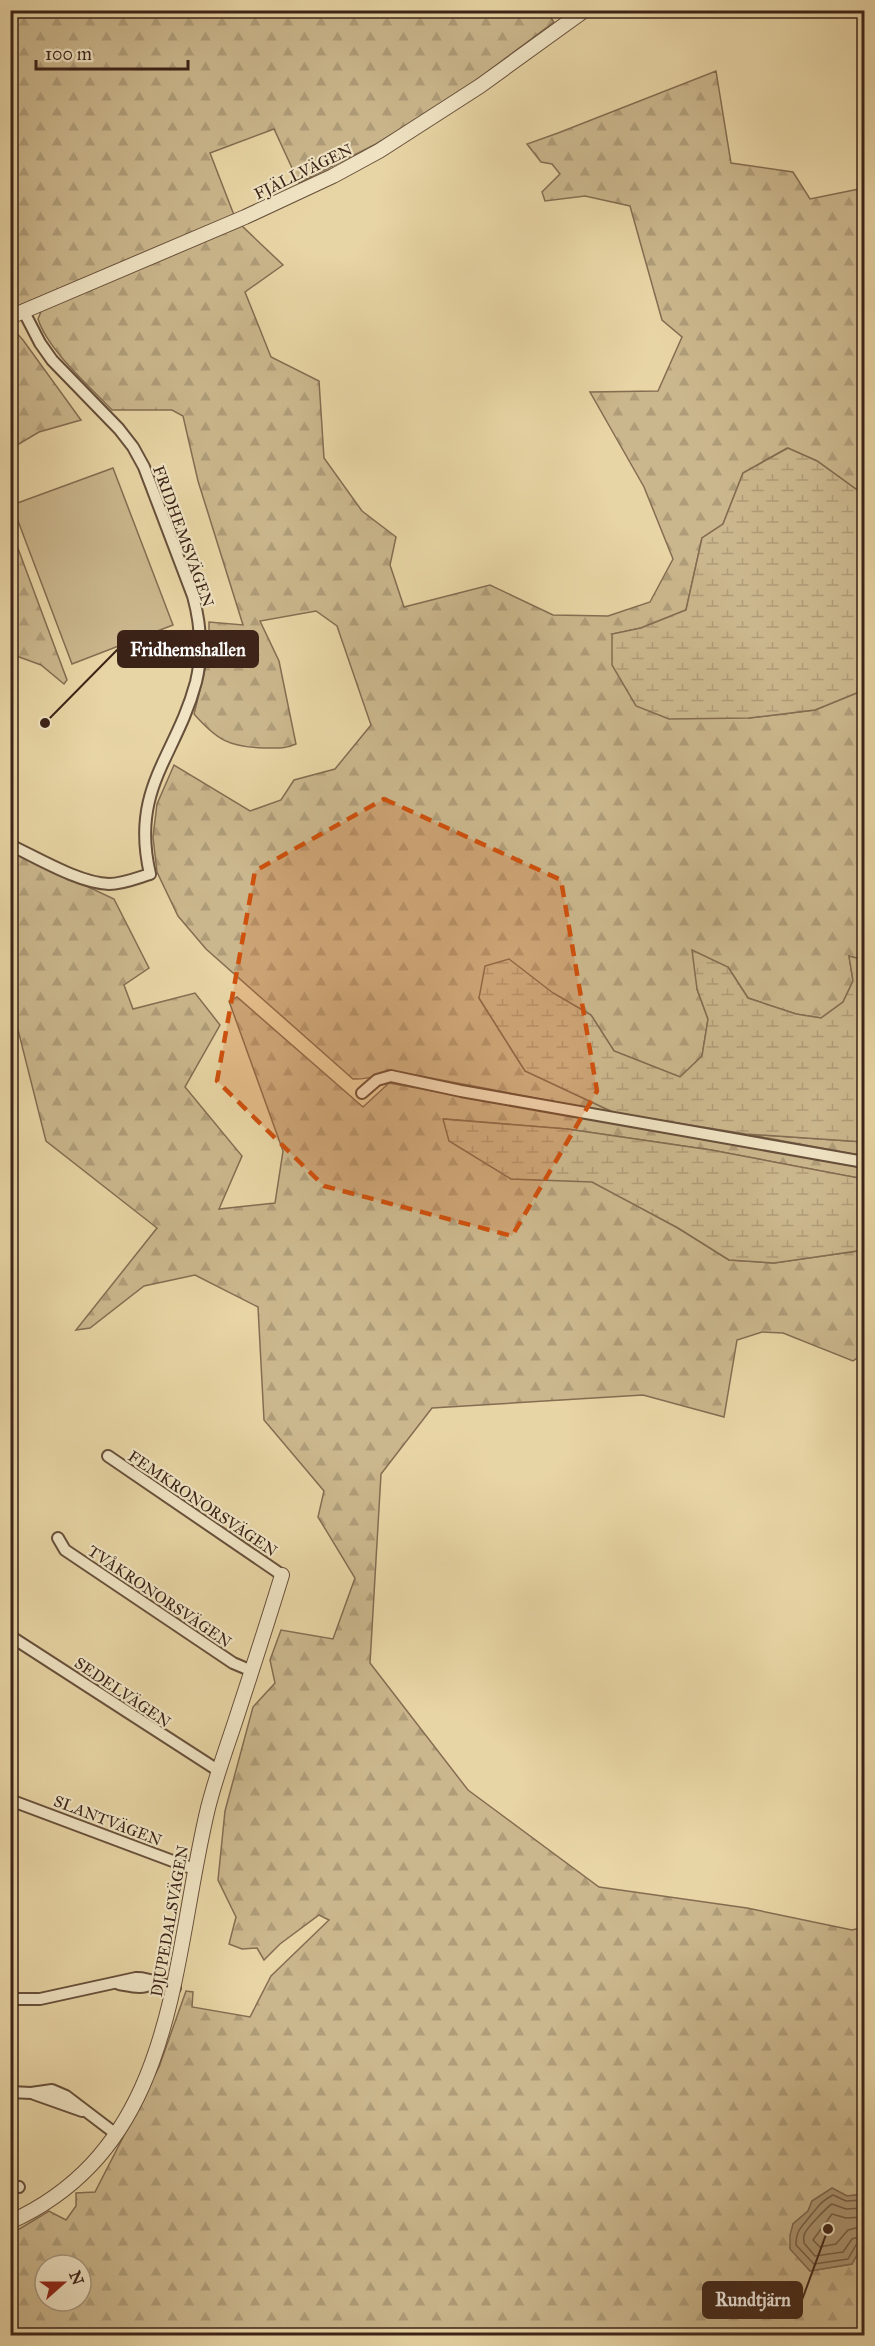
<svg xmlns="http://www.w3.org/2000/svg" width="875" height="2346" viewBox="0 0 875 2346" font-family="'IM FELL Great Primer',serif">
<style>
.grass{fill:#cbb78d;stroke:#846d52;stroke-width:1.5}
.forest{fill:url(#forest-firs);stroke:#846d52;stroke-width:1.5;fill-rule:evenodd}
.wetland{fill:url(#wetland-marsh);stroke:#846d52;stroke-width:1.5}
.water{fill:#ae9875;stroke:#806950;stroke-width:1.5}
.lines{fill:none;stroke-linecap:round;stroke-linejoin:round}
.shore{stroke:#755e46;stroke-width:1.5}
.minor-casing{stroke:#67503b;stroke-width:14}
.tertiary-casing{stroke:#67503b;stroke-width:16}
.minor{stroke:#f0e4c4;stroke-width:10}
.tertiary{stroke:#f0e4c4;stroke-width:14}
.marked{fill:#ce510e;fill-opacity:0.2;stroke:#ce510e;stroke-width:4.5;stroke-dasharray:12 8;stroke-linejoin:round}
.labels{text-anchor:middle;stroke-width:4.5;stroke-linejoin:round;paint-order:stroke}
.street-label{font-size:16px;fill:#3c2318;stroke:#f0e4c4}
.leader{fill:none;stroke:#3c2318;stroke-width:2}
.callout-dot{fill:#3c2318;stroke:#f0e4c4;stroke-width:2}
.callout{fill:#3c2318;stroke:#3c2318;stroke-width:2}
.callout-label{font-size:18px;text-anchor:middle;font-weight:bold;fill:#fff}
</style>
<defs>
<pattern id="forest-firs" width="22" height="20" patternUnits="userSpaceOnUse" patternTransform="scale(1.5)"><rect width="22" height="20" fill="#cbb78d"/><path d="M5 1l3.5 6h-7zM16 11l3.5 6h-7z" fill="#af9d79"/></pattern>
<pattern id="wetland-marsh" width="20" height="14" patternUnits="userSpaceOnUse" patternTransform="scale(1.5)"><rect width="20" height="14" fill="#cbb78d"/><path d="M1 5h8M5 5V1M11 12h8M15 12V8" fill="none" stroke="#af9d79"/></pattern>
</defs>
<rect width="100%" height="100%" fill="#e8d5a5"/>
<filter id="stains"><feTurbulence type="fractalNoise" baseFrequency=".00333" numOctaves="4"/><feColorMatrix values="0 0 0 0 .2 0 0 0 0 .09 0 0 0 0 .02 0 0 0 .5 -.17"/></filter>
<radialGradient id="worn" r=".72"><stop offset=".6" stop-color="#630" stop-opacity="0"/><stop offset="1" stop-color="#630" stop-opacity=".3"/></radialGradient>
<polygon class="grass" points="113,468 173,625 72,664 12,505"/>
<g class="forest">
<polygon points="545,10 554,22 455,96 419,118 376,144 299,183 274,129 210,153 234,215 11,309 11,11"/>
<path d="M 716,71 L 731,163 L 793,172 L 810,199 L 864,188 L 864,495 L 817,461 L 787,448 L 743,473 L 723,524 L 702,538 L 686,610 L 641,628 L 612,634 L 749,718 L 815,710 L 864,690 L 864,960 L 849,956 L 853,981 L 843,1002 L 821,1018 L 796,1014 L 748,998 L 728,967 L 697,989 L 708,1019 L 702,1056 L 680,1077 L 614,1051 L 591,1015 L 553,993 L 479,998 L 525,1071 L 615,1113 L 399,1072 C 383,1074 368,1080 353,1079 L 206,949 L 178,916 L 157,872 L 153,837 L 157,804 L 174,765 L 250,811 L 281,800 L 294,780 L 335,769 L 371,725 L 337,626 L 316,611 L 260,621 L 279,661 L 296,744 C 285,749 276,748 264,748 C 229,747 217,740 194,714 L 209,654 L 209,622 L 243,625 L 198,481 L 183,416 L 172,410 L 112,410 C 89,386 48,350 38,319 L 42,309 L 242,226 L 283,265 L 245,292 L 271,357 L 319,381 L 324,458 L 362,511 L 396,537 L 390,565 L 404,607 L 490,585 L 553,615 L 608,616 L 650,602 L 673,559 L 644,487 L 590,392 L 658,391 L 682,337 L 662,320 L 630,206 L 585,196 L 545,201 L 542,192 L 560,174 L 552,164 L 541,162 L 527,144 L 558,133 Z"/>
<polygon points="11,327 23,340 81,420 39,432 12,448 11,457"/>
<polygon points="10,527 67,680 64,684 41,665 11,654"/>
<path d="M 10,850 L 114,899 L 149,968 L 124,985 L 133,1009 L 195,993 L 220,1025 L 185,1087 L 242,1156 L 219,1209 L 275,1203 L 283,1151 L 229,1001 L 237,997 L 363,1107 L 389,1083 L 864,1168 L 864,1179 L 711,1150 L 567,1129 L 444,1119 L 511,1179 L 592,1181 L 678,1228 L 729,1260 L 774,1263 L 864,1250 L 864,1353 L 853,1361 L 783,1333 L 762,1332 L 737,1340 L 724,1417 L 643,1395 L 432,1408 L 381,1474 L 370,1663 L 468,1790 L 599,1887 L 747,1908 L 852,1930 L 864,1927 L 864,2194 L 847,2196 L 832,2188 L 812,2201 L 808,2211 L 793,2224 L 790,2248 L 810,2271 L 852,2264 L 860,2249 L 864,2247 L 864,2335 L 11,2335 L 11,2234 L 49,2211 L 66,2220 L 76,2206 L 76,2193 L 95,2192 L 159,2067 L 186,1991 L 193,1992 L 192,2007 L 250,2017 L 271,1976 L 329,1920 L 319,1915 L 280,1944 L 264,1960 L 257,1948 L 242,1949 L 229,1944 L 236,1917 L 218,1880 L 225,1811 L 253,1707 L 275,1683 L 270,1660 L 281,1630 L 333,1639 L 355,1578 L 318,1517 L 324,1491 L 264,1420 L 258,1307 L 195,1275 L 144,1286 L 90,1328 L 76,1330 L 157,1228 L 46,1141 L 11,1002 ZM 45,2265 L 81,2265 L 81,2301 L 45,2301 Z"/>
<polygon points="746,1134 864,1142 864,1156"/>
</g>
<g class="wetland">
<polygon points="788,448 817,461 864,495 864,690 815,710 749,718 669,719 636,706 612,665 612,634 641,628 686,610 702,538 723,524 743,473"/>
<polygon points="692,950 728,967 748,998 796,1014 821,1018 843,1002 853,981 849,956 864,960 864,1142 746,1134 615,1113 525,1071 479,998 485,966 509,959 553,993 591,1015 614,1051 680,1077 702,1056 708,1019 697,989"/>
<polygon points="443,1119 567,1129 711,1150 864,1179 864,1250 774,1263 729,1260 678,1228 592,1182 511,1179 449,1141"/>
</g>
<polygon class="water" points="832,2188 847,2196 864,2194 864,2247 860,2249 852,2264 810,2271 790,2249 790,2235 793,2224 808,2211 812,2201"/>
<g class="lines">
<g class="shore">
<path d="M 864,2200 L 846,2201 L 833,2195 C 820,2202 819,2206 811,2215 C 802,2227 796,2229 796,2245 L 814,2264 L 848,2259 L 856,2245 L 864,2242"/>
<path d="M 864,2208 L 846,2209 L 832,2204 C 827,2207 807,2228 805,2233 C 803,2236 804,2240 804,2243 L 815,2256 L 843,2252 L 852,2239 L 864,2235"/>
<polyline points="864,2217 846,2218 832,2214 813,2240 820,2247 836,2244 848,2230 864,2226"/>
</g>
<g class="minor-casing">
<g id="minor">
<path d="M 10,845 C 38,858 79,883 109,884 C 123,884 137,878 150,874 C 130,788 176,757 196,682 C 203,653 201,625 193,596 L 144,467 L 133,447 L 119,429 L 52,360 L 40,343 L 24,312"/>
<polyline points="362,1093 377,1080 391,1076 461,1091 864,1162"/>
<polyline points="108,1456 282,1575"/>
<polyline points="58,1538 65,1550 233,1663 252,1671"/>
<polyline points="10,1636 219,1771"/>
<polyline points="10,1800 194,1869"/>
<path d="M 119,1984 C 131,1986 142,1990 153,1983"/>
<path d="M 10,1999 L 40,1999 L 136,1978 C 148,1977 162,1985 175,1988"/>
<polyline points="10,2092 31,2093 52,2090 66,2096 116,2134"/>
<polyline points="34,2094 82,2111"/>
<polyline points="10,2186 19,2187"/>
</g>
</g>
<g class="tertiary-casing">
<g id="tertiary">
<polyline points="10,317 245,217 333,176 379,151 480,86 585,10"/>
<path d="M 10,2222 C 179,2145 171,1961 208,1808 C 216,1776 228,1744 238,1713 C 253,1667 268,1621 282,1575"/>
</g>
</g>
<use href="#minor" class="minor"/>
<use href="#tertiary" class="tertiary"/>
</g>
<path class="marked" d="M 384,799 L 561,880 L 597,1091 L 512,1236 L 324,1186 L 217,1081 L 255,871 Z"/>
<g class="labels">
<g class="street-label">
<text transform="translate(303 171) rotate(-26)" y="6">FJÄLLVÄGEN</text>
<text transform="translate(184 536) rotate(70)" y="6">FRIDHEMSVÄGEN</text>
<text transform="translate(203 1503) rotate(34)" y="6">FEMKRONORSVÄGEN</text>
<text transform="translate(160 1596) rotate(34)" y="6">TVÅKRONORSVÄGEN</text>
<text transform="translate(123 1692) rotate(34)" y="6">SEDELVÄGEN</text>
<text transform="translate(108 1820) rotate(21)" y="6">SLANTVÄGEN</text>
<text transform="translate(169 1921) rotate(-80)" y="6">DJUPEDALSVÄGEN</text>
</g>
</g>
<path class="leader" d="M45 723L118 649M828 2229L802 2300"/>
<g class="callout-dot">
<circle cx="45" cy="723" r="6"/>
<circle cx="828" cy="2229" r="6"/>
</g>
<g class="callout">
<rect x="118" y="631" width="140" height="36" rx="6"/>
<rect x="703" y="2282" width="99" height="36" rx="6"/>
</g>
<g class="callout-label">
<text x="188" y="656">Fridhemshallen</text>
<text x="753" y="2306">Rundtjärn</text>
</g>
<rect width="875" height="2346" fill="none" stroke="#e8d5a5" stroke-width="36"/>
<rect x="12" y="12" width="851" height="2322" fill="none" stroke="#3c2318" stroke-width="3"/>
<rect x="18" y="18" width="839" height="2310" fill="none" stroke="#3c2318" stroke-width="1.5"/>
<g transform="translate(63 2283) rotate(69)"><circle r="28" fill="#f0e4c4" stroke="#a8977f" stroke-width="1.5"/>
<path d="M0-4.5L10 22L0 15L-10 22Z" fill="#8f2418"/>
<text y="-9" font-size="16" font-weight="bold" text-anchor="middle" fill="#3c2318">N</text>
</g>
<path d="M36 60v9h152v-9" fill="none" stroke="#3c2318" stroke-width="3"/>
<text x="45" y="60" font-size="18" fill="#3c2318" stroke="#f0e4c4" stroke-width="4.5" paint-order="stroke">100 m</text>
<rect width="100%" height="100%" filter="url(#stains)"/>
<rect width="100%" height="100%" fill="url(#worn)"/>
</svg>
